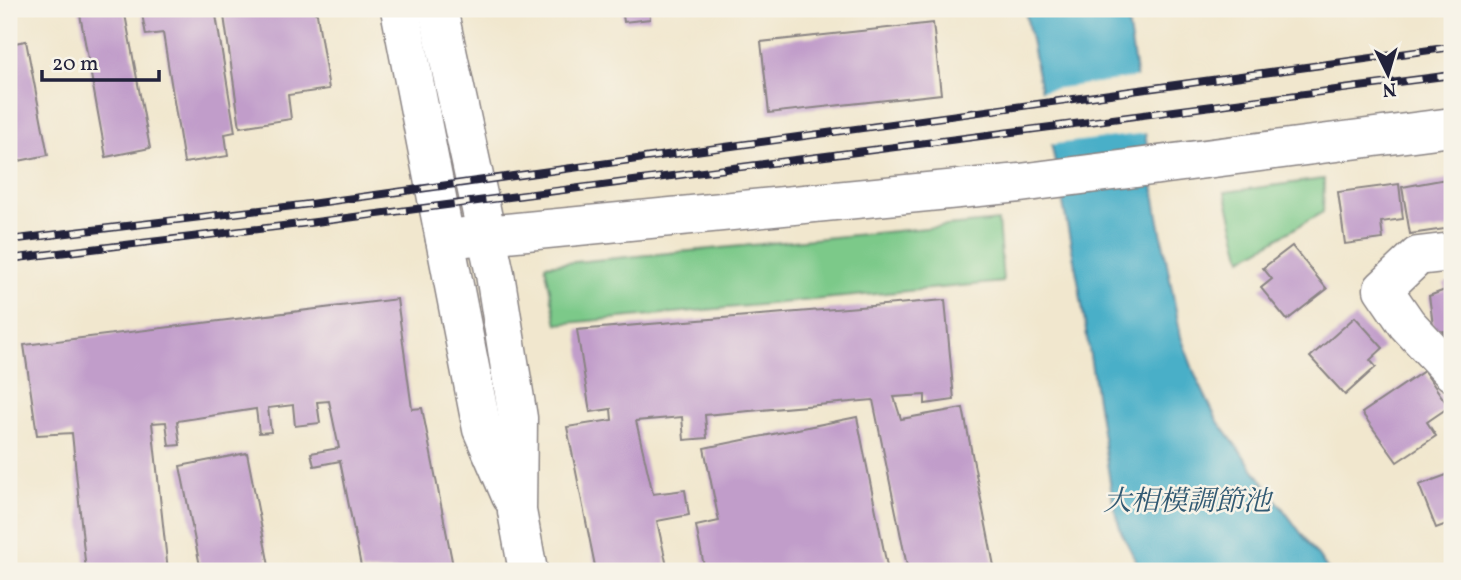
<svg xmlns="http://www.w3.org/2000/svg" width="1461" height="580" viewBox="0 0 1461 580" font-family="Vollkorn,'Noto Serif JP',serif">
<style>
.green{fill:#7bc989;stroke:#4e7662;stroke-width:2}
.water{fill:#49afc8;stroke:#366882;stroke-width:2}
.pier{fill:#f1e7ce}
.building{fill:#c19dca}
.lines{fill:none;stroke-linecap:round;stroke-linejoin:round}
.minor-casing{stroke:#8a8484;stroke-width:41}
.tertiary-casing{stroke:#8a8484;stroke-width:41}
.minor{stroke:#fff;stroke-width:38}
.tertiary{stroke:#fff;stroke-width:38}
.rail-casing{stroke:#22223b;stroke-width:8}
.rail{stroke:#f7f3e8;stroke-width:5;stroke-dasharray:16;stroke-linecap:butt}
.labels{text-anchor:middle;stroke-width:5;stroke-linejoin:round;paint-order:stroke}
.water-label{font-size:28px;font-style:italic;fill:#325a73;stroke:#f7f3e8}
</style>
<rect width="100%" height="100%" fill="#f7f3e8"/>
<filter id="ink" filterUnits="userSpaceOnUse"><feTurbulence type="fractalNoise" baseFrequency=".0143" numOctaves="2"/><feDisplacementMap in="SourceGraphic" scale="14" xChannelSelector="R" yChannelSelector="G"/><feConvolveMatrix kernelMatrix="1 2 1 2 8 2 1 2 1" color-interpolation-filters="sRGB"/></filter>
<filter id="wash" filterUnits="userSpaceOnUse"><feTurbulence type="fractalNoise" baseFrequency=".00686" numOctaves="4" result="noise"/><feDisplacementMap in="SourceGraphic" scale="28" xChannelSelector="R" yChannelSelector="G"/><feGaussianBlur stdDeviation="1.57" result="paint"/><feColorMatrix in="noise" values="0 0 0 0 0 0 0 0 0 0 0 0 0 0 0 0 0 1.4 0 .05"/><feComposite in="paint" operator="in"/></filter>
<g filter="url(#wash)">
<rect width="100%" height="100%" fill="#f1e7ce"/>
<g class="green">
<polygon points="1324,179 1323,212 1242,259 1225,192"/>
<polygon points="998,221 1003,282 557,324 545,265"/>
</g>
<polygon class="water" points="1025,9 1126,9 1157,211 1181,337 1196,377 1217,420 1329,571 1141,571 1121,531 1114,507 1078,280"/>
<polygon class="pier" points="1140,77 1148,133 1047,145 1037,91"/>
<g id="blocks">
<g class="building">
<polygon points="79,9 124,9 150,148 106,157"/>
<polygon points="141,9 215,9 235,132 225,134 228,156 184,163 163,33 146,35"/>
<polygon points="223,9 310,9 317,14 329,89 288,95 291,119 240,127"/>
<polygon points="622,9 649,9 650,19 624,22"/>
<polygon points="933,23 941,94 769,113 761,42"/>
<polygon points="26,41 48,155 9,163 9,44"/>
<polygon points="1452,178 1452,228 1410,234 1402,187"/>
<polygon points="1399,184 1403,219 1381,222 1383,239 1345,244 1338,192"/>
<polygon points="1292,246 1327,289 1287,320 1261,288 1272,279 1263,268"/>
<polygon points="1452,282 1452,338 1444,339 1444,331 1434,332 1429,296 1445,290 1444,283"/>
<polygon points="397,299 412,409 422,408 454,571 362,571 340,461 314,466 311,453 339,448 329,401 317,402 320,423 295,426 293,405 268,408 271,432 259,433 256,409 177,421 180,445 169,446 166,422 152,423 168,571 86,571 72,433 37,435 24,345"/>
<polygon points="945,300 954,400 925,404 925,395 894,397 901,419 963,408 995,571 908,571 873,400 705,415 707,438 684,440 682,417 636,421 653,494 685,490 689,515 657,521 668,571 596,571 567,427 612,420 611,409 590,412 577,330"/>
<polygon points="1355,317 1383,348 1370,360 1376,367 1345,395 1310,357"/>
<polygon points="1424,371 1449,407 1427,422 1436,436 1397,462 1362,413"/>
<polygon points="857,417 888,571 705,571 696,526 719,521 704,448"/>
<polygon points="247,453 270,571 201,571 180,466"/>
<polygon points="1452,473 1452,522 1436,528 1419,485"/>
</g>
</g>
</g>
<g filter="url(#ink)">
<use href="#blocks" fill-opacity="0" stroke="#8a8484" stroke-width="2"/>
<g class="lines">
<g class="minor-casing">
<g id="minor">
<polyline points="445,239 1020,183 1452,127"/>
<polyline points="1452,252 1418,256 1383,289 1407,324 1452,372"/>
</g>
</g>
<g class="tertiary-casing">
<g id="tertiary">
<polyline points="400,9 482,429 511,496"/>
<polyline points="438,9 495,274 518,418 517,511 528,571"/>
</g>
</g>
<use href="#minor" class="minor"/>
<use href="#tertiary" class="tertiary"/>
<g class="rail-casing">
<g id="rail">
<polyline points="9,240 310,204 1452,47"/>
<polyline points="9,259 308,223 1452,75"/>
</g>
</g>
<use href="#rail" class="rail"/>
</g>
</g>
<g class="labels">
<g class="water-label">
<text x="1187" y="510">大相模調節池</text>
</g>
</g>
<rect width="1461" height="580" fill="none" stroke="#f7f3e8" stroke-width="35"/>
<g transform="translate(1388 74) rotate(175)" stroke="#f7f3e8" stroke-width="5" paint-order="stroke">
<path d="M0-5L12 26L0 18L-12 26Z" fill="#22223b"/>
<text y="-10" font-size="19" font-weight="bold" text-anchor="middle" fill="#22223b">N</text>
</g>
<path d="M42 70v10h117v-10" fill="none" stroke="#22223b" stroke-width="3.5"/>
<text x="52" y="70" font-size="21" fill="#22223b" stroke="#f7f3e8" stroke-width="5" paint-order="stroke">20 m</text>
</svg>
